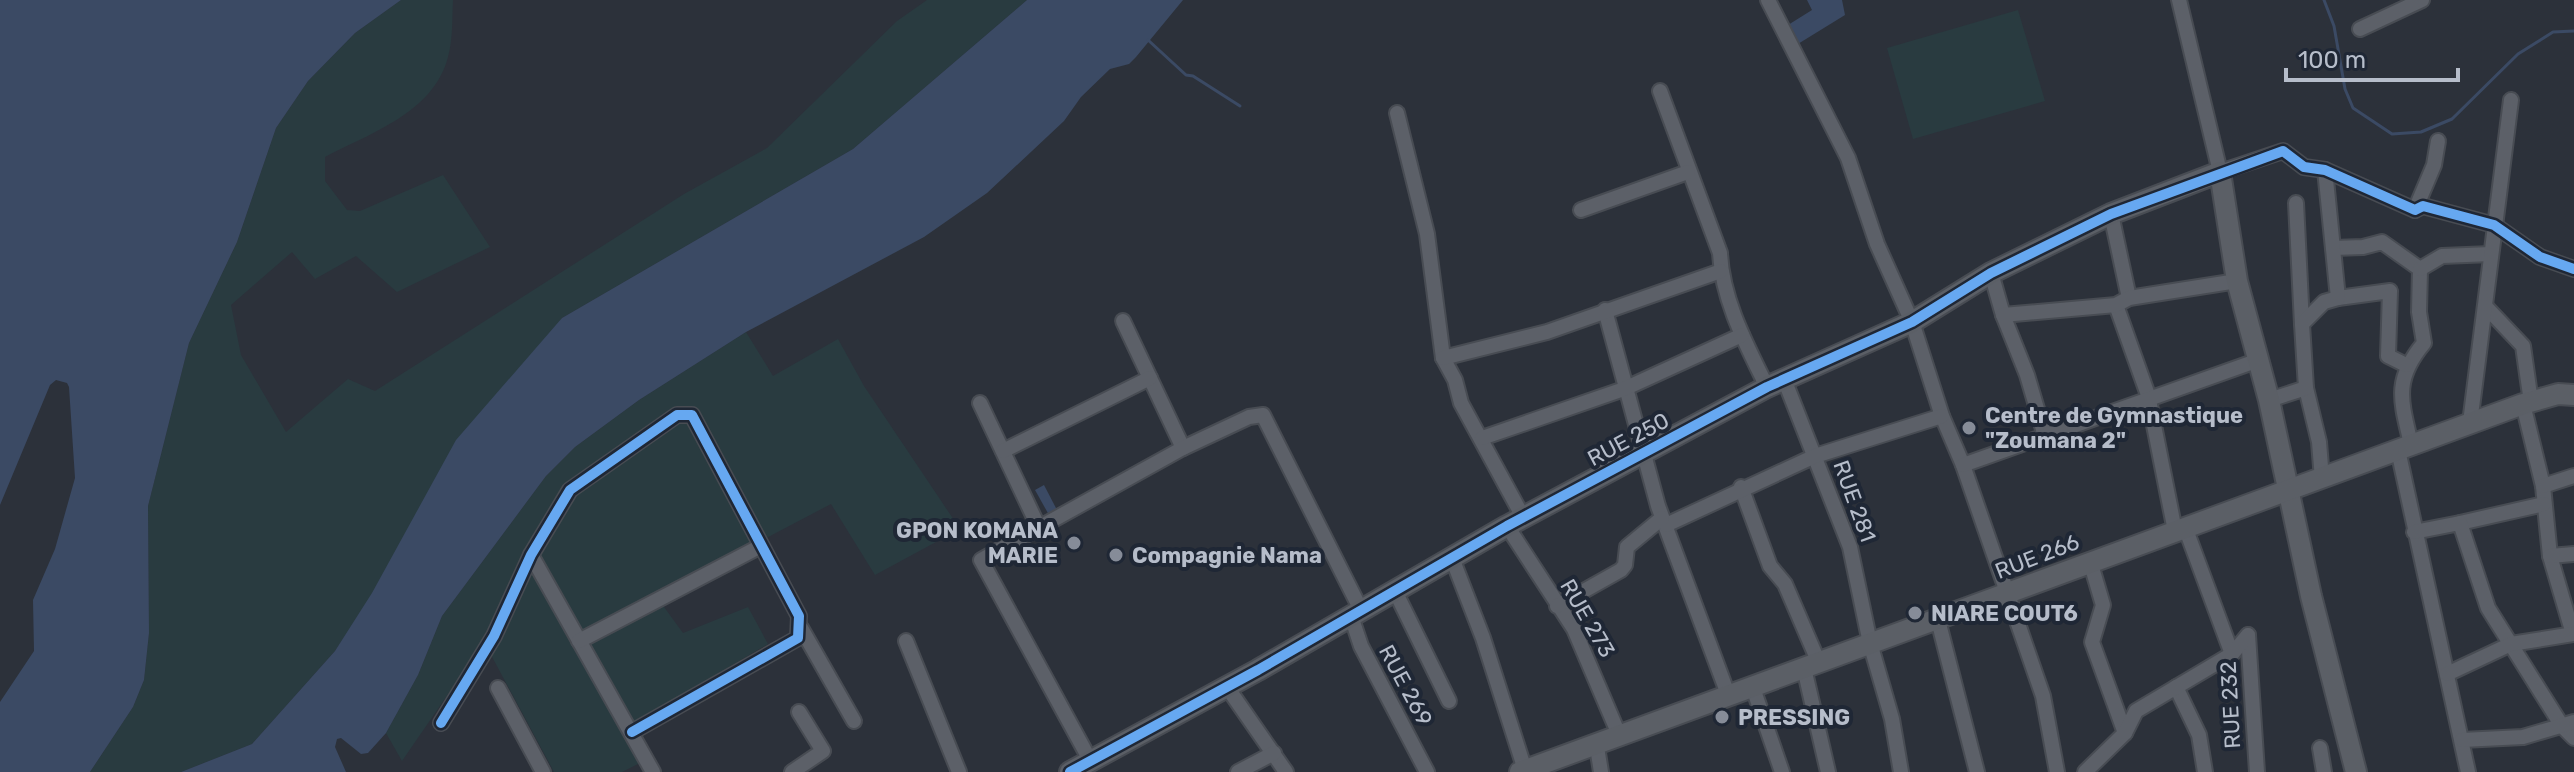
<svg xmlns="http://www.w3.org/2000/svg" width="2574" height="772" viewBox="0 0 2574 772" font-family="Rubik,sans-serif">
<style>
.green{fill:#293b40}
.water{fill:#3b4a64}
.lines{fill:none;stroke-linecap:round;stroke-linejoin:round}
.stream{stroke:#3b4a64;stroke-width:3}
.street-casing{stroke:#484c53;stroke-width:18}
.secondary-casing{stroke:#484c53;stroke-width:24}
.street{stroke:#5c6068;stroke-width:14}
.secondary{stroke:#5b5f66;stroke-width:20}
.cycleway-casing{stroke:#1f2735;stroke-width:15}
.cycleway{stroke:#66a8f1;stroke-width:10}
.poi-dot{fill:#868c98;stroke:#1f2735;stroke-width:3}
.labels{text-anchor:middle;stroke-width:8;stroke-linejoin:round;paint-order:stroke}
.poi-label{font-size:22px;font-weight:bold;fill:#b6bdca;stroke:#1f2735;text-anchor:start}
.street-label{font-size:22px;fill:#b6bdca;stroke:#1f2735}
</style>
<rect width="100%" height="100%" fill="#2c313a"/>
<g class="green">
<path d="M 401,0 L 453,0 C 452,18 453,39 448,57 C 434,112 371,133 325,157 L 325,181 L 347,210 L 360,211 L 443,175 L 490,247 L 397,292 L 356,256 L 315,279 L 292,252 L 231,305 L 241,355 L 286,432 L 348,379 L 375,391 L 684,194 L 767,148 L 897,21 L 927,0 L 1027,0 L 853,149 L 562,318 L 335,651 L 252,744 L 181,772 L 90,772 L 133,707 L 144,680 L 149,633 L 148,506 L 189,343 L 237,242 L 276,128 L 308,81 L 355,33 Z"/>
<polygon points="2018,10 2045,101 1913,139 1887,48"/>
<polygon points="746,332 773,376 838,339 864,386 960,529 875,575 831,504 656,596 683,633 748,607 768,644 621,731 640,763 622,772 554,772 484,642 402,761 386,733 418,675 442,616 546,476 575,447 639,400"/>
</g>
<g class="water">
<polygon points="0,0 401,0 355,33 308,81 276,128 237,242 189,343 148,506 149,633 144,680 133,707 90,772 0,772 0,702 34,651 33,600 55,549 75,478 69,387 67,383 56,380 50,385 0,505"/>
<polygon points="1027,0 1183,0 1136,57 1129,64 1110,69 1081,97 1064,121 987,193 924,237 746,332 639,400 575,447 546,476 442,616 418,675 386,733 368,753 361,754 341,738 337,739 335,747 346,772 181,772 252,744 335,651 372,593 456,440 562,318 853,149"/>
<polygon points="1807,0 1842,0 1845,15 1793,47 1788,25 1812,10"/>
<polygon points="1044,485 1057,510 1049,515 1035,490"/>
</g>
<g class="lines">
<g class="stream">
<polyline points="2324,0 2334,26 2345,89 2353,108 2392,134 2421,132 2452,119 2518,54 2553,32 2574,31"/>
<polyline points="1148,40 1186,75 1193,76 1240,106"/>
</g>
<g class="street-casing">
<g id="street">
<polyline points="1768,0 1848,158 1877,244 1912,322 1942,416 1963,465 2043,696 2057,772"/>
<polyline points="2179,0 2220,172 2283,151 2304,167 2325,170 2415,210 2423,206 2494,225 2540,257 2574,269"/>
<polyline points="2360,29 2422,0"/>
<path d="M 1660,91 L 1720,253 C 1722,300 1747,346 1767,387"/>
<polyline points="1397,113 1427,234 1443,358 1455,380 1461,403 1523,517"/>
<polyline points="2296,203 2302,324"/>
<polyline points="1581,210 1688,172"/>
<polyline points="2415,210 2434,165 2438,141"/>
<polyline points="2111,214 2129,298"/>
<path d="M 2333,248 L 2363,247 L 2382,242 L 2420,269 L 2419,312 L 2424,343 C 2393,380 2401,401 2411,444"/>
<polyline points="2420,269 2442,256 2491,254"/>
<polyline points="1991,273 2003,315"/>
<polyline points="2338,298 2390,291 2388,356 2406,365"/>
<polyline points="2116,305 2148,395 2175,531"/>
<polyline points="2486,307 2523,346 2531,402"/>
<polyline points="1605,310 1658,506 1729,697"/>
<polyline points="1123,321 1183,448"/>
<polyline points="1443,358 1547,332 1721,271"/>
<polyline points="1784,379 1850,547 1870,643 1892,719 1901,772"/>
<polyline points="2306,388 2319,442 2322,479"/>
<polyline points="2269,400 2306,388 2302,324 2324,302 2338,298 2325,170"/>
<polyline points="980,403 1039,528"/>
<polyline points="2523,404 2543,486 2550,556 2573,634"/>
<polyline points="2470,423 2511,100"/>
<polyline points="2045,436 2027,375 2003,315 2116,305 2129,298 2237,281"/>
<polyline points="1482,438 1624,389 1742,335"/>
<polyline points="2398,450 2468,772"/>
<polyline points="1003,451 1150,378"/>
<polyline points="1963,465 2256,361"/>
<polyline points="2543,486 2574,476"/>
<polyline points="1741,487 1770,566 1785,584 1819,663"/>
<polyline points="2460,523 2544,504"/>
<polyline points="1666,525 1815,456 1942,416"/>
<polyline points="1507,526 1574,629 1620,737"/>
<polyline points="2185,527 2232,654"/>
<polyline points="2414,532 2460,523 2488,608 2562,726 2574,738"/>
<polyline points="531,555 653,772"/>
<polyline points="2550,556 2574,554"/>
<polyline points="1452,558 1483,638 1525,770"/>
<polyline points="2090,561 2103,605 2092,642 2125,733"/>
<polyline points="1395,591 1449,701"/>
<polyline points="1557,606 1621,570 1625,565 1627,547 1662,518"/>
<polyline points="1351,616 1361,646 1427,772"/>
<polyline points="1938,620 1977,772"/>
<polyline points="801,628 854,721"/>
<polyline points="2248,635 2257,772"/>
<polyline points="579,641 761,546"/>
<polyline points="906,641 959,772"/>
<polyline points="1804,668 1828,772"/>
<polyline points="2447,674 2511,644 2574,634"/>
<polyline points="1227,687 1286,772"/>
<polyline points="2176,687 2199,735 2205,772"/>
<polyline points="498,688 543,772"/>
<polyline points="1753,688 1782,772"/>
<polyline points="441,723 494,636 531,555 570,490 677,415 692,415 799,616 798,638 632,732"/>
<polyline points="2462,740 2523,737 2574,722"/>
<polyline points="1597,747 1601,772"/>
<polyline points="2320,748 2324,772"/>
<polyline points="1090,760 981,560 1006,546 1183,448 1249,417 1263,415 1361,610"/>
<polyline points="792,772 823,751 799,712"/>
<polyline points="1238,772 1274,753"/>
<polyline points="2085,772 2125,733 2136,711 2232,654 2248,635"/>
</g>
</g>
<g class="secondary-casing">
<g id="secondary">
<polyline points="1070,772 1258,670 1507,526 1767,387 1912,322 1991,273 2111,214 2220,172 2237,281 2269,400 2311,596 2356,772"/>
<polyline points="1520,772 2523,404 2558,394 2574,395"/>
</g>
</g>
<use href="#street" class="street"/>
<use href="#secondary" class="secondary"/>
<g class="cycleway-casing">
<g id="cycleway">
<polyline points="441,723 494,636 531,555 570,490 677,415 692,415 799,616 798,638 632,732"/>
<polyline points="1070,772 1258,670 1507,526 1767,387 1912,322 1991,273 2111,214 2283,151 2304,167 2325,170 2415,210 2423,206 2494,225 2540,257 2574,269"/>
</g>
</g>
<use href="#cycleway" class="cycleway"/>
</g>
<g class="poi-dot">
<circle cx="1969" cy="428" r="8"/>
<circle cx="1074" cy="543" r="8"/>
<circle cx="1116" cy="555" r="8"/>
<circle cx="1915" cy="613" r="8"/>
<circle cx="1722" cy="717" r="8"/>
</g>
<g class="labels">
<g class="poi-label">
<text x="1985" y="423">Centre de Gymnastique<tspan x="1985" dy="25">"Zoumana 2"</tspan></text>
<text x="1058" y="538" text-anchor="end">GPON KOMANA<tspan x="1058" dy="25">MARIE</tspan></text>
<text x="1132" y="563">Compagnie Nama</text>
<text x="1931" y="621">NIARE COUT6</text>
<text x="1738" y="725">PRESSING</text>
</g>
<g class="street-label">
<text transform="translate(1628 439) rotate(-28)" y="8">RUE 250</text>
<text transform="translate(1855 501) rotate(70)" y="8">RUE 281</text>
<text transform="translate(2037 556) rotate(-21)" y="8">RUE 266</text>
<text transform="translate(1588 618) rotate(60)" y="8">RUE 273</text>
<text transform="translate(1406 685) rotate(62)" y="8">RUE 269</text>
<text transform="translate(2230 705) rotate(-93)" y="8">RUE 232</text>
</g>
</g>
<path d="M2286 68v12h172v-12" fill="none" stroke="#b6bdca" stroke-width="4"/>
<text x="2298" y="68" font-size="24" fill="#b6bdca" stroke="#1f2735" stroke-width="6" paint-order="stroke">100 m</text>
</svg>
